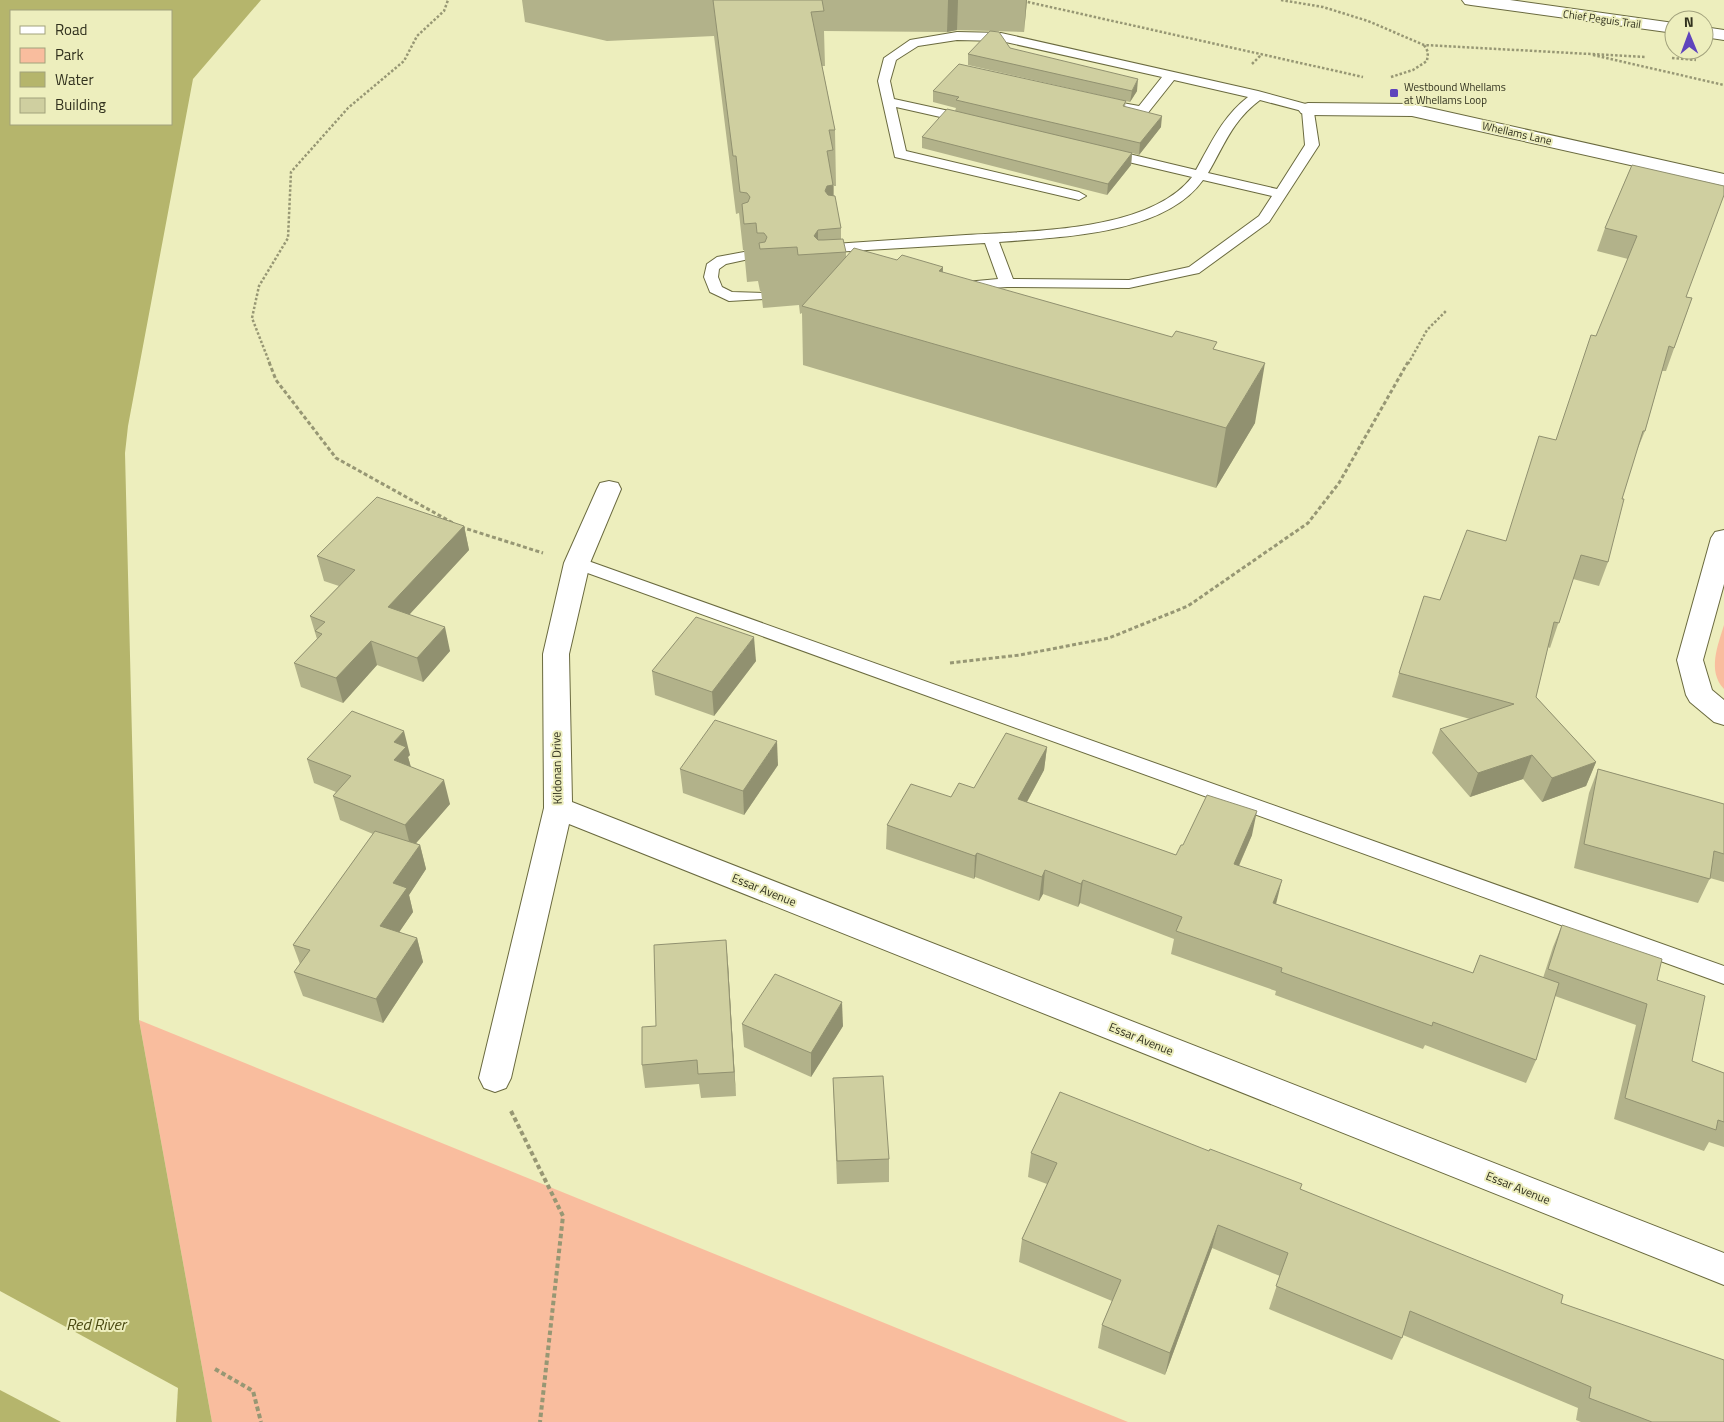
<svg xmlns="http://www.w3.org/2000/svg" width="1724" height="1422" viewBox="0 0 1724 1422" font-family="'Titillium Web',sans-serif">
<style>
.green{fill:#f9bd9e}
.water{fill:#b5b56c;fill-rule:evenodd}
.pier{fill:#edeebd}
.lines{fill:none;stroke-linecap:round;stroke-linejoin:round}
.service-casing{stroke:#6a6a3f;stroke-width:2}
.minor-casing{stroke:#6a6a3f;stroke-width:2}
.primary-casing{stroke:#6a6a3f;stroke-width:2}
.path-far2{stroke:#979774;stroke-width:2.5;stroke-dasharray:2.5 2;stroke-linecap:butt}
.path-far1{stroke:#979774;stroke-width:3;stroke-dasharray:4 2.5;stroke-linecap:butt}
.path{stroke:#979774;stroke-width:4;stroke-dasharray:4.5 3;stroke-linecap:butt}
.service{fill:#fff;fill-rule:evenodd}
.minor{fill:#fff;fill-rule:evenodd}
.primary{fill:#fff;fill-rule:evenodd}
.wall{fill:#b2b28a}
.shaded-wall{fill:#919170}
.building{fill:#cfcfa0;stroke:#919170}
.poi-dot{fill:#5f44bc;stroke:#edeebd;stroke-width:2}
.labels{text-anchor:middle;stroke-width:4;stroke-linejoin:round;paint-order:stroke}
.far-street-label{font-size:11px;fill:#31311e;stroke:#edeebd}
.far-poi-label{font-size:11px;fill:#31311e;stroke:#edeebd;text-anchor:start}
.street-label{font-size:12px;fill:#31311e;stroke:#edeebd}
.near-water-label{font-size:16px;font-style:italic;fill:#4a4911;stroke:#edeebd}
</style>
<rect width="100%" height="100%" fill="#edeebd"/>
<g class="green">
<path d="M 1724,625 L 1724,689 C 1707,671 1718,645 1724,625 Z"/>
<polygon points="139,1020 1128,1422 212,1422"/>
</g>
<path class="water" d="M 0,0 L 261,0 L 193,79 L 128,426 L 125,453 L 139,1020 L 212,1422 L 0,1422 ZM 11,11 L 171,11 L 171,124 L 11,124 Z"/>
<polygon class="pier" points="0,1291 178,1388 176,1422 61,1422 0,1390"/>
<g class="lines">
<g class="service-casing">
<g id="service">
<path d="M 957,32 L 1001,33 L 1258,91 L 1313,106 L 1319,145 L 1269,222 L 1199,273 L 1194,274 L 1129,288 L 1007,287 L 960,290 L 955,289 L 953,286 L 955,283 L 998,279 L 985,243 L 834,252 L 829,251 L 827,248 L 829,245 L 834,244 C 878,241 922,238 966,235 C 1030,231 1149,232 1192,177 L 1103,156 L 1101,153 L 1103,150 L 1108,149 L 1196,170 C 1211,143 1223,116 1248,97 L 1174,80 L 1147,114 L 1142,115 L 1112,109 L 1110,106 L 1117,102 L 1139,106 L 1162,77 L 1001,41 L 957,40 L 918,46 L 896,60 L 890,81 L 894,99 L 972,116 L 974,119 L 967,123 L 896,107 L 906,151 L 1079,192 L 1086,196 L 1079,200 L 895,157 L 878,81 L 884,58 L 910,40 ZM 1260,100 L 1302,111 L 1305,145 L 1277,189 L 1208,173 C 1225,144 1232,121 1260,100 ZM 1203,180 L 1272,196 L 1259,216 L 1189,267 L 1129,280 L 1013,279 L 999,242 C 1061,237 1164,235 1203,180 Z"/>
<polygon points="744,252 749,253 751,256 749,259 726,264 719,269 718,277 722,287 732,292 766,293 768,296 766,299 729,301 710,292 704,277 707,264 717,257"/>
<polygon points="577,557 1724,966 1724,984 571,567 568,563 571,559"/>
</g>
</g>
<g class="minor-casing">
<g id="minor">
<polygon points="1308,103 1412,104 1724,174 1724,186 1412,116 1308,115 1301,113 1298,109 1301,105"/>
<polygon points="609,481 618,483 621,489 590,563 569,654 572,802 1724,1253 1724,1285 569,824 511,1078 506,1088 495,1092 484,1088 479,1078 544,808 543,654 564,563 597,489 600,483"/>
<polygon points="1724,530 1724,584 1703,660 1712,690 1724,700 1724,725 1714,722 1690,702 1686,695 1677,660 1711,538 1715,532"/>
</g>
</g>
<g class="primary-casing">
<g id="primary">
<polygon points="1462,0 1510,0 1674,23 1674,33 1471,5 1465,4"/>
<polygon points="1704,27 1724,30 1724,40 1704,37"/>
</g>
</g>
<g class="path-far2">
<polyline points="1019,0 1363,77"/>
<polyline points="1281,0 1323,7 1368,21 1424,45 1646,57"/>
<polyline points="1593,55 1724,85"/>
<polyline points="1672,58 1696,60"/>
<polyline points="1252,64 1262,54"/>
<polyline points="1391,77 1413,70 1427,61 1428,52 1424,45"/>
<polyline points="270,364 252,318 259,286 288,238 291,172 348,108 404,61 417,36 444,11 448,0"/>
<polyline points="1408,364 1427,330 1447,310"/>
</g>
<g class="path-far1">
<polyline points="269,362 276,380 336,458 453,523"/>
<polyline points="461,527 543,553"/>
<polyline points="950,663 1020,655 1109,638 1188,606 1308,523 1339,483 1408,362"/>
</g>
<g class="path">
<polyline points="511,1111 563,1216 540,1422"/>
<polyline points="215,1369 253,1391 261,1422"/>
</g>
<use href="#service" class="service"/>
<use href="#minor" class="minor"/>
<use href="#primary" class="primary"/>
</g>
<g class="wall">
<polygon points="522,0 1027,0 1024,32 957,30 947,32 824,31 825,66 822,66 835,130 836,186 834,186 834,196 841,228 841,240 846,252 846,257 943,273 1216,350 1255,423 1216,488 803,365 802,313 800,314 799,305 763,308 761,291 760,291 758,281 747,282 744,250 743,250 739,213 736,214 714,36 607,41 525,22"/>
<polygon points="1010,48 1137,91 1130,102 968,65 968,54"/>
<polygon points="933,91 1126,101 1125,107 1161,127 1139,155 1132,153 1131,165 1107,195 922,148 922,137 955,111 956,108 933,102"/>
<polygon points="1632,165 1686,297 1692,298 1666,371 1662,371 1645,431 1635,455 1622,499 1608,562 1599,586 1573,579 1550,648 1548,647 1536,697 1596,762 1586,786 1542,802 1523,779 1470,797 1432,753 1440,729 1470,719 1392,697 1399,673 1440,600 1506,541 1556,440 1596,336 1628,259 1597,251 1605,228"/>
<polygon points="464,526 469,550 409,615 450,651 423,682 377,665 343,703 301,687 294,663 317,639 310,616 339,586 324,581 317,556"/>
<polygon points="756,661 714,716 655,695 652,671"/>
<polygon points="1047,747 1044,770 1027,802 1176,855 1183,845 1252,835 1239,866 1276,904 1473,973 1480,955 1543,978 1553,947 1562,925 1657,980 1692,1061 1724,1073 1724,1147 1709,1142 1704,1151 1614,1119 1636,1025 1555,996 1536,1060 1526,1083 1425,1045 1423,1049 1275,995 1276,991 1171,954 1174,939 1080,903 1078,907 1043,894 1039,901 975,877 974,879 886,849 887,825 974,788"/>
<polygon points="410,755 408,757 411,767 450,804 416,843 420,845 426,869 409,895 413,912 399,932 417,938 423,962 383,1023 303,996 294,972 300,964 293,945 373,834 340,820 333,796 336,792 314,783 307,759"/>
<polygon points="778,765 744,815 683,793 680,769"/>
<polygon points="1598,769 1724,804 1724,882 1710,878 1698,903 1574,868 1589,793"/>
<polygon points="728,964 736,1096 701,1098 699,1084 645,1088 642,1065 656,1026"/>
<polygon points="742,1024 843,1026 811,1077 744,1047"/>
<polygon points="833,1078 889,1159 889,1182 837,1184"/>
<polygon points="1031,1153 1300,1189 1561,1303 1724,1422 1581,1422 1576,1420 1578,1408 1403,1335 1392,1360 1269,1309 1280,1276 1212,1248 1165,1375 1098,1348 1102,1325 1112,1301 1019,1262 1022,1239 1047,1184 1028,1177"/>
</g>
<g class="shaded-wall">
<polygon points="948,0 958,0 957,30 947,32"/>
<polygon points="1026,0 1027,0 1024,32"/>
<polygon points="1138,79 1137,91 1130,102 1132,91"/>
<polygon points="1162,116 1161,127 1139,155 1140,143"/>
<polygon points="1132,153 1131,165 1107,195 1108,184"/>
<polygon points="833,185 833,229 825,191 827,186"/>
<polygon points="818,230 818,254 814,236"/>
<polygon points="943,267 941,325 939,271"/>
<polygon points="1265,363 1255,423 1216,488 1226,428"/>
<polygon points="464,526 469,550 394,631 388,607"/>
<polygon points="445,627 450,651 423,682 417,658"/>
<polygon points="754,637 756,661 714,716 712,692"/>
<polygon points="371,641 377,665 343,703 336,678"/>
<polygon points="404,731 410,755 408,757 412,771 394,760 394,742"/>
<polygon points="777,741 778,765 744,815 743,791"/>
<polygon points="1047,747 1044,770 1016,822 1018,799"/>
<polygon points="1532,755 1523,779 1470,797 1478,773"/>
<polygon points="1596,762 1586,786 1542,802 1552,778"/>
<polygon points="444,780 450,804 411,849 405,825"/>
<polygon points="1257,811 1252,835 1229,888 1234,864"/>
<polygon points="420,845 426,869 409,895 413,912 387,950 380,926 393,883"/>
<polygon points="977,853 975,877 974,879 975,856"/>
<polygon points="1045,870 1043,894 1039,901 1042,877"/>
<polygon points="1083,880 1080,903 1078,907 1081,884"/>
<polygon points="1282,880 1276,904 1273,903"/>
<polygon points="417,938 423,962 383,1023 376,999"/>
<polygon points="726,940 728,964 736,1096 734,1072"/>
<polygon points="842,1002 843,1026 811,1077 811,1053"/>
<polygon points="1218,1225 1212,1248 1165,1375 1170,1353"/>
</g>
<g class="building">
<polygon points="713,0 822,0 824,11 811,12 835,130 829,130 833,150 827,151 833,185 827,186 825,191 828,195 835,196 841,228 818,230 814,236 818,240 823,240 843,239 846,252 798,255 797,247 760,249 759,243 765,242 767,237 764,233 757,233 756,223 744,224 742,204 748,202 750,197 747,193 740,192 736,156 733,156"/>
<polygon points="990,31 999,32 1010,48 1138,79 1132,91 968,54"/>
<polygon points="959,64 1126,101 1123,106 1162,116 1140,143 956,100 959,97 933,91"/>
<polygon points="947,109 1132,153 1108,184 922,137"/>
<polygon points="1632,165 1724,186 1724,195 1686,297 1692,298 1674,348 1669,346 1645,431 1643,431 1622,499 1624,499 1608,562 1581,555 1559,623 1554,622 1536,697 1596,762 1552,778 1532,755 1478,773 1440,729 1514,704 1399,673 1424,596 1440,600 1467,530 1506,541 1539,436 1556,440 1591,335 1596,336 1637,236 1605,228"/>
<polygon points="854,248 897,260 902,255 943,267 939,271 1172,337 1176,331 1217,342 1213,349 1265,363 1226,428 802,306"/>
<polygon points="377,497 464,526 388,607 445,627 417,658 371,641 336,678 294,663 322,634 315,631 325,622 310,616 355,570 317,556"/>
<polygon points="696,617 754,637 712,692 652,671"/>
<polygon points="352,711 404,731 394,742 406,747 394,760 444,780 405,825 333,796 351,776 307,759"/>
<polygon points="715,720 777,741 743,791 680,769"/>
<polygon points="1006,733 1047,747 1018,799 1176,855 1181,845 1183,845 1207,795 1257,811 1234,864 1282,880 1273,903 1473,973 1480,955 1559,983 1536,1060 1433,1022 1432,1026 1281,972 1282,968 1176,931 1182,917 1083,880 1081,884 1045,870 1042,877 977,853 975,856 887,825 911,784 951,797 959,783 974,788"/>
<polygon points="1598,769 1724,804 1724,854 1714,851 1710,879 1584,844"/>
<polygon points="375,831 420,845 393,883 407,888 380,926 417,938 376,999 294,972 310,950 293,945"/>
<polygon points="1562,925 1662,959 1657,980 1705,996 1692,1061 1724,1073 1724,1122 1718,1120 1716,1130 1625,1098 1647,1004 1548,969"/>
<polygon points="726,940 734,1072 698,1074 697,1060 642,1065 642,1027 656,1026 654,945"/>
<polygon points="775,974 842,1002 811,1053 742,1024"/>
<polygon points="883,1076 889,1159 837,1161 833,1078"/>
<polygon points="1060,1092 1209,1151 1210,1149 1302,1184 1300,1189 1563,1295 1561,1303 1724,1360 1724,1422 1652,1422 1589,1398 1591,1387 1410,1311 1402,1338 1276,1286 1288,1253 1218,1225 1170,1353 1102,1325 1121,1280 1022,1239 1057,1163 1031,1153"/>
</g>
<rect class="poi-dot" x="1389" y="88" width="10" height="10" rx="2.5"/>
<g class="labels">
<g class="far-street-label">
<text transform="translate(1602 19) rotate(8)" y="4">Chief Peguis Trail</text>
<text transform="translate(1517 133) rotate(13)" y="4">Whellams Lane</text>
</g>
<g class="far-poi-label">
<text x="1404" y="91">Westbound Whellams<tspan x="1404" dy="13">at Whellams Loop</tspan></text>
</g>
<g class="street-label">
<text transform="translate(557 768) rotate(-91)" y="4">Kildonan Drive</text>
<text transform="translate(764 890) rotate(22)" y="4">Essar Avenue</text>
<text transform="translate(1141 1039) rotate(22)" y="4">Essar Avenue</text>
<text transform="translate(1518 1188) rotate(22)" y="4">Essar Avenue</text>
</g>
<g class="near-water-label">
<text x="96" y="1330">Red River</text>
</g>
</g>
<rect x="10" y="10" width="162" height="115" fill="#edeebd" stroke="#a2a27d"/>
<rect x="20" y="26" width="25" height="8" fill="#ffffff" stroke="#a2a27d"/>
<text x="55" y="35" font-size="15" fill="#31311e">Road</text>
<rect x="20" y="48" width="25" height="15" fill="#f9bd9e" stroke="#a2a27d"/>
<text x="55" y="60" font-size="15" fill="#31311e">Park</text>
<rect x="20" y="72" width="25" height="15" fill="#b5b56c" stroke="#a2a27d"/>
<text x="55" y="85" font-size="15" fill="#31311e">Water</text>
<rect x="20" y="98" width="25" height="15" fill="#cfcfa0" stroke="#a2a27d"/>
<text x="55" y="110" font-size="15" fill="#31311e">Building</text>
<g transform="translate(1689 35) rotate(359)"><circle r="24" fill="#edeebd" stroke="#a2a27d"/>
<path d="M0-4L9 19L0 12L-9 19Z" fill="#5f44bc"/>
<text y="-8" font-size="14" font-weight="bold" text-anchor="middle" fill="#31311e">N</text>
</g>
</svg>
